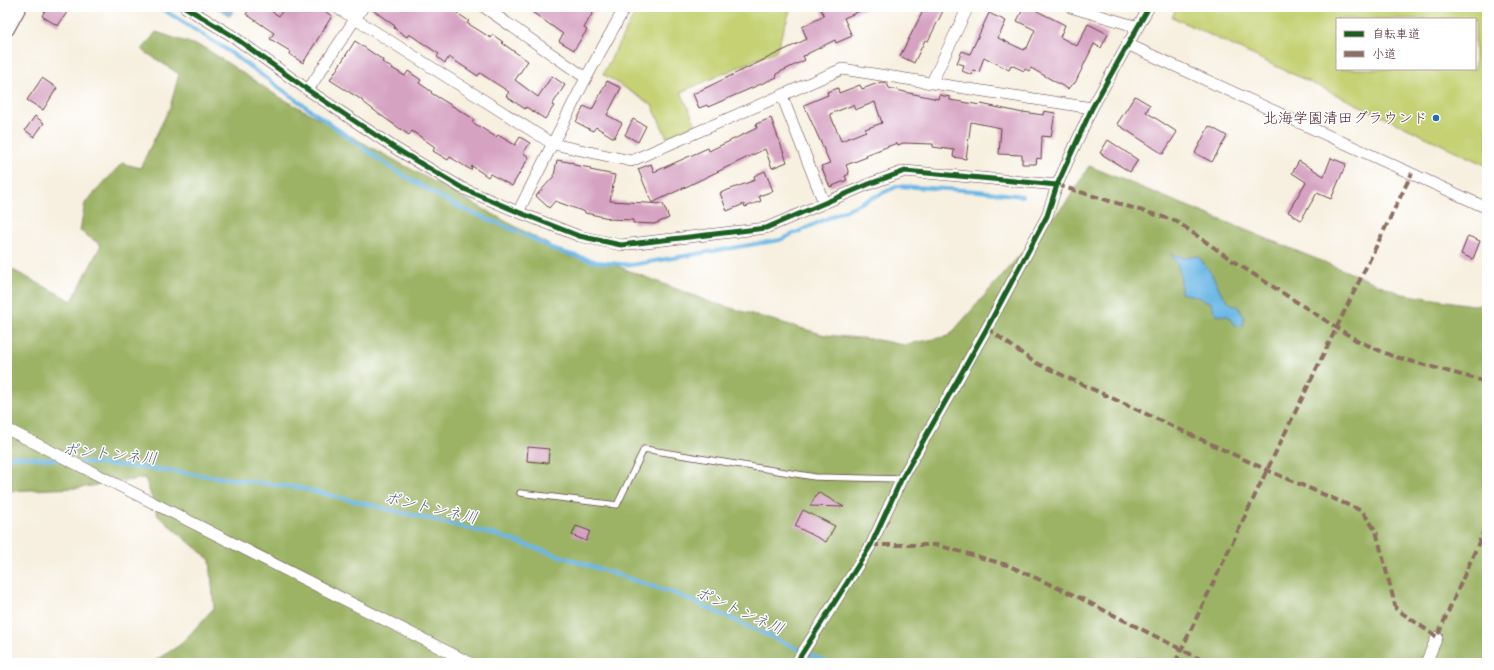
<svg xmlns="http://www.w3.org/2000/svg" width="1494" height="670" viewBox="0 0 1494 670" font-family="'Architects Daughter','Klee One',sans-serif">
<style>
.green{fill:#c5d173;stroke:#88784f;fill-rule:evenodd}
.forest{fill:#9cb365;stroke:#736948}
.water{fill:#6bb7e5;stroke:#5a6b88}
.lines{fill:none;stroke-linecap:round;stroke-linejoin:round}
.stream{stroke:#6bb7e5;stroke-width:4}
.building{fill:#d6a2c2;fill-rule:evenodd}
.service-casing{stroke:#643e46;stroke-width:7}
.minor-casing{stroke:#643e46;stroke-width:12}
.tertiary-casing{stroke:#643e46;stroke-width:16}
.service{stroke:#fff;stroke-width:5.5}
.minor{stroke:#fff;stroke-width:11}
.tertiary{stroke:#fff;stroke-width:14}
.quiet{stroke:#8d6e63;stroke-width:4;stroke-dasharray:8 4;stroke-linecap:butt}
.cycleway-casing{stroke:#fff;stroke-width:8}
.cycleway{stroke:#1b5e20;stroke-width:5}
.poi-dot{fill:#1f6fb2;stroke:#fff;stroke-width:1.5}
.labels{text-anchor:middle;stroke-width:3;stroke-linejoin:round;paint-order:stroke}
.poi-label{font-size:15px;fill:#4a1f2b;stroke:#fff;text-anchor:end}
.water-label{font-size:16px;font-style:italic;fill:#575c75;stroke:#fff}
</style>
<rect width="100%" height="100%" fill="#fff"/>
<filter id="ink" filterUnits="userSpaceOnUse"><feTurbulence type="fractalNoise" baseFrequency=".025" numOctaves="2"/><feDisplacementMap in="SourceGraphic" scale="8" xChannelSelector="R" yChannelSelector="G"/><feConvolveMatrix kernelMatrix="1 2 1 2 8 2 1 2 1" color-interpolation-filters="sRGB"/></filter>
<filter id="wash" filterUnits="userSpaceOnUse"><feTurbulence type="fractalNoise" baseFrequency=".012" numOctaves="4" result="noise"/><feDisplacementMap in="SourceGraphic" scale="16" xChannelSelector="R" yChannelSelector="G"/><feGaussianBlur stdDeviation="0.9" result="paint"/><feColorMatrix in="noise" values="0 0 0 0 0 0 0 0 0 0 0 0 0 0 0 0 0 1.4 0 .05"/><feComposite in="paint" operator="in"/></filter>
<g filter="url(#wash)">
<rect width="100%" height="100%" fill="#f7f0e0"/>
<g class="green">
<polygon points="638,7 783,7 790,11 776,51 681,92 696,125 667,138 652,105 603,74"/>
<path d="M 1177,7 L 1487,7 L 1487,166 L 1172,17 ZM 1337,19 L 1475,19 L 1475,69 L 1337,69 Z"/>
</g>
<polygon class="forest" points="156,32 205,48 276,95 569,256 612,264 710,302 825,335 872,339 904,345 949,336 1068,200 1089,166 1402,294 1472,305 1487,304 1487,663 151,663 180,645 214,608 210,560 158,516 145,478 78,488 7,491 7,267 72,301 101,245 80,231 85,203 122,163 140,168 170,107 179,74 142,50"/>
<g class="water">
<polygon points="216,7 235,7 230,16"/>
<path d="M 1171,254 L 1186,258 L 1198,256 L 1211,273 L 1222,294 L 1231,304 L 1238,307 L 1244,317 L 1243,327 L 1235,325 L 1228,316 L 1216,315 L 1211,303 L 1198,297 L 1181,293 C 1181,276 1181,268 1171,254 Z"/>
</g>
<g class="lines">
<g class="stream">
<polyline points="159,7 224,48 393,169 432,192 463,209 519,232 555,250 597,262 631,265 780,240 898,186 978,191 1022,196"/>
<polyline points="7,459 14,456 60,460"/>
<polyline points="81,462 147,468 300,488 496,535 679,595 829,663"/>
</g>
</g>
<g id="blocks">
<g class="building">
<polygon points="47,7 60,7 67,12 58,26 42,16"/>
<polygon points="251,7 265,7 279,16 285,7 318,7 332,16 303,63 289,54 290,51 270,39 274,33 246,14"/>
<polygon points="370,7 448,7 469,21 467,23 491,38 493,35 503,42 502,43 528,61 515,80 538,97 552,76 565,85 552,105 554,106 545,119 526,107 525,109 506,96 509,92 480,73 478,76 449,57 445,63 437,57 439,54 409,34 407,37 394,28 395,26 370,8"/>
<polygon points="525,7 596,7 584,28 587,30 574,50 559,41 563,34"/>
<polygon points="820,7 869,7 844,18 852,36 836,43 835,40 807,54 807,55 803,56 805,60 776,74 777,77 708,107 707,105 699,108 693,94 807,39 802,27 824,16"/>
<polygon points="925,7 945,7 928,41 925,40 914,63 900,56"/>
<polygon points="1024,7 1039,7 1037,11 1065,25 1060,37 1077,46 1088,24 1108,34 1101,48 1094,44 1075,83 1071,85 1068,89 1031,68 1029,71 1025,69 1024,71 1011,65 1009,70 984,57 979,72 973,70 972,75 962,71 964,65 957,63 962,51 970,54 989,13 1006,21 998,38 1024,50 1025,48 1027,48 1035,30 1017,21"/>
<polygon points="355,41 383,60 382,62 405,76 408,71 421,80 419,83 432,92 431,93 474,119 472,122 496,137 498,135 515,145 520,137 530,143 523,153 529,157 512,186 490,174 488,177 472,166 471,170 450,157 448,160 433,151 435,147 412,131 409,135 379,114 362,101 362,100 330,80"/>
<polygon points="42,78 57,88 43,110 27,100"/>
<polygon points="607,81 621,88 607,115 622,123 614,138 596,127 593,131 576,122 584,106 592,110"/>
<path d="M 881,82 L 887,83 L 889,88 L 909,93 L 938,99 L 939,95 L 950,97 L 950,100 L 980,105 L 981,104 L 1023,113 L 1023,112 L 1043,115 L 1044,111 L 1055,113 L 1051,137 L 1042,136 L 1041,159 L 1037,158 L 1036,164 L 1022,164 L 1022,155 L 999,154 L 1001,128 L 971,122 L 966,159 L 953,157 L 954,150 L 933,147 L 933,144 L 903,143 L 898,145 L 897,143 L 866,155 L 867,157 L 846,165 L 849,174 L 845,176 L 847,180 L 830,187 L 821,166 L 830,163 L 804,105 L 828,95 L 827,92 L 838,88 L 839,93 L 860,85 L 862,89 ZM 875,102 L 882,123 L 865,129 L 866,131 L 841,141 L 830,114 L 853,105 L 855,110 Z"/>
<polygon points="1135,96 1150,105 1146,112 1177,132 1163,154 1117,124"/>
<polygon points="35,116 44,123 34,137 25,130"/>
<polygon points="771,118 787,162 772,168 765,149 652,203 638,169 651,164 654,172 708,148 709,151 757,128 756,124"/>
<polygon points="633,119 646,126 638,142 625,135"/>
<polygon points="1209,126 1227,136 1212,162 1195,153"/>
<polygon points="1108,140 1138,160 1130,172 1100,153"/>
<polygon points="1331,158 1346,164 1331,199 1317,193 1301,220 1288,212 1306,182 1292,173 1299,161 1324,176"/>
<polygon points="557,160 574,163 574,165 591,168 590,170 615,175 610,201 663,204 669,218 654,224 633,223 633,220 608,219 609,218 585,213 585,212 555,201 549,208 536,196 554,176"/>
<polygon points="765,171 773,191 759,196 761,201 745,207 744,204 727,211 720,193 755,180 754,176"/>
<polygon points="1468,236 1480,241 1473,259 1461,254"/>
<polygon points="528,447 549,449 548,463 527,461"/>
<polygon points="818,492 844,507 810,506"/>
<polygon points="803,510 835,526 826,542 795,526"/>
<polygon points="576,526 590,531 586,541 572,535"/>
</g>
</g>
</g>
<g filter="url(#ink)">
<use href="#blocks" fill-opacity="0" stroke="#643e46" stroke-width="1"/>
<g class="lines">
<g class="service-casing">
<polyline id="service" points="520,493 617,505 644,449 815,477 901,479"/>
</g>
<g class="minor-casing">
<g id="minor">
<polyline points="185,7 231,35 308,90 398,150 462,188 518,212 579,236 621,245 766,228 869,184 905,171 1057,185 1092,108 1149,7"/>
<polyline points="336,7 553,144 631,161 842,69 1092,108"/>
<polyline points="484,7 586,78 625,7"/>
<polyline points="1070,7 1138,27"/>
<polyline points="1127,44 1487,208"/>
<polyline points="932,82 968,7"/>
<polyline points="308,90 363,7"/>
<polyline points="782,96 824,203"/>
<polyline points="518,212 586,78"/>
<polyline points="7,429 470,663"/>
<polyline points="796,663 871,545 901,480 987,328 1047,216 1057,185"/>
<polyline points="1426,663 1437,637"/>
</g>
</g>
<g class="tertiary-casing">
<polyline id="tertiary" points="7,29 19,7"/>
</g>
<use href="#service" class="service"/>
<use href="#minor" class="minor"/>
<use href="#tertiary" class="tertiary"/>
<g class="quiet">
<polyline points="1057,185 1176,221 1236,263 1356,340 1392,356 1487,382"/>
<polyline points="987,328 1034,362 1267,470 1362,511 1376,531 1396,609 1437,637 1487,524"/>
<polyline points="871,545 937,545 1007,565 1078,597 1208,663"/>
<polyline points="1175,663 1267,470 1412,173"/>
</g>
<g class="cycleway-casing">
<g id="cycleway">
<polyline points="185,7 231,35 308,90 398,150 462,188 518,212 579,236 621,245 766,228 869,184 905,171 1057,185 1092,108 1149,7"/>
<polyline points="796,663 871,545 901,480 987,328 1047,216 1057,185"/>
</g>
</g>
<use href="#cycleway" class="cycleway"/>
</g>
</g>
<circle class="poi-dot" cx="1436" cy="118" r="4"/>
<g class="labels">
<g class="poi-label">
<text x="1428" y="123">北海学園清田グラウンド</text>
</g>
<g class="water-label">
<text transform="translate(110 453) rotate(6)" y="6">ポントンネ川</text>
<text transform="translate(431 507) rotate(13)" y="6">ポントンネ川</text>
<text transform="translate(740 610) rotate(24)" y="6">ポントンネ川</text>
</g>
</g>
<rect width="1494" height="670" fill="none" stroke="#fff" stroke-width="24"/>
<rect x="1336" y="18" width="140" height="52" fill="#ffffff" stroke="#b7a5aa"/>
<rect x="1344" y="31" width="20" height="6" fill="#1b5e20" stroke="#b7a5aa"/>
<text x="1372" y="38" font-size="12" fill="#4a1f2b">自転車道</text>
<rect x="1344" y="51" width="20" height="6" fill="#8d6e63" stroke="#b7a5aa"/>
<text x="1372" y="58" font-size="12" fill="#4a1f2b">小道</text>
</svg>
